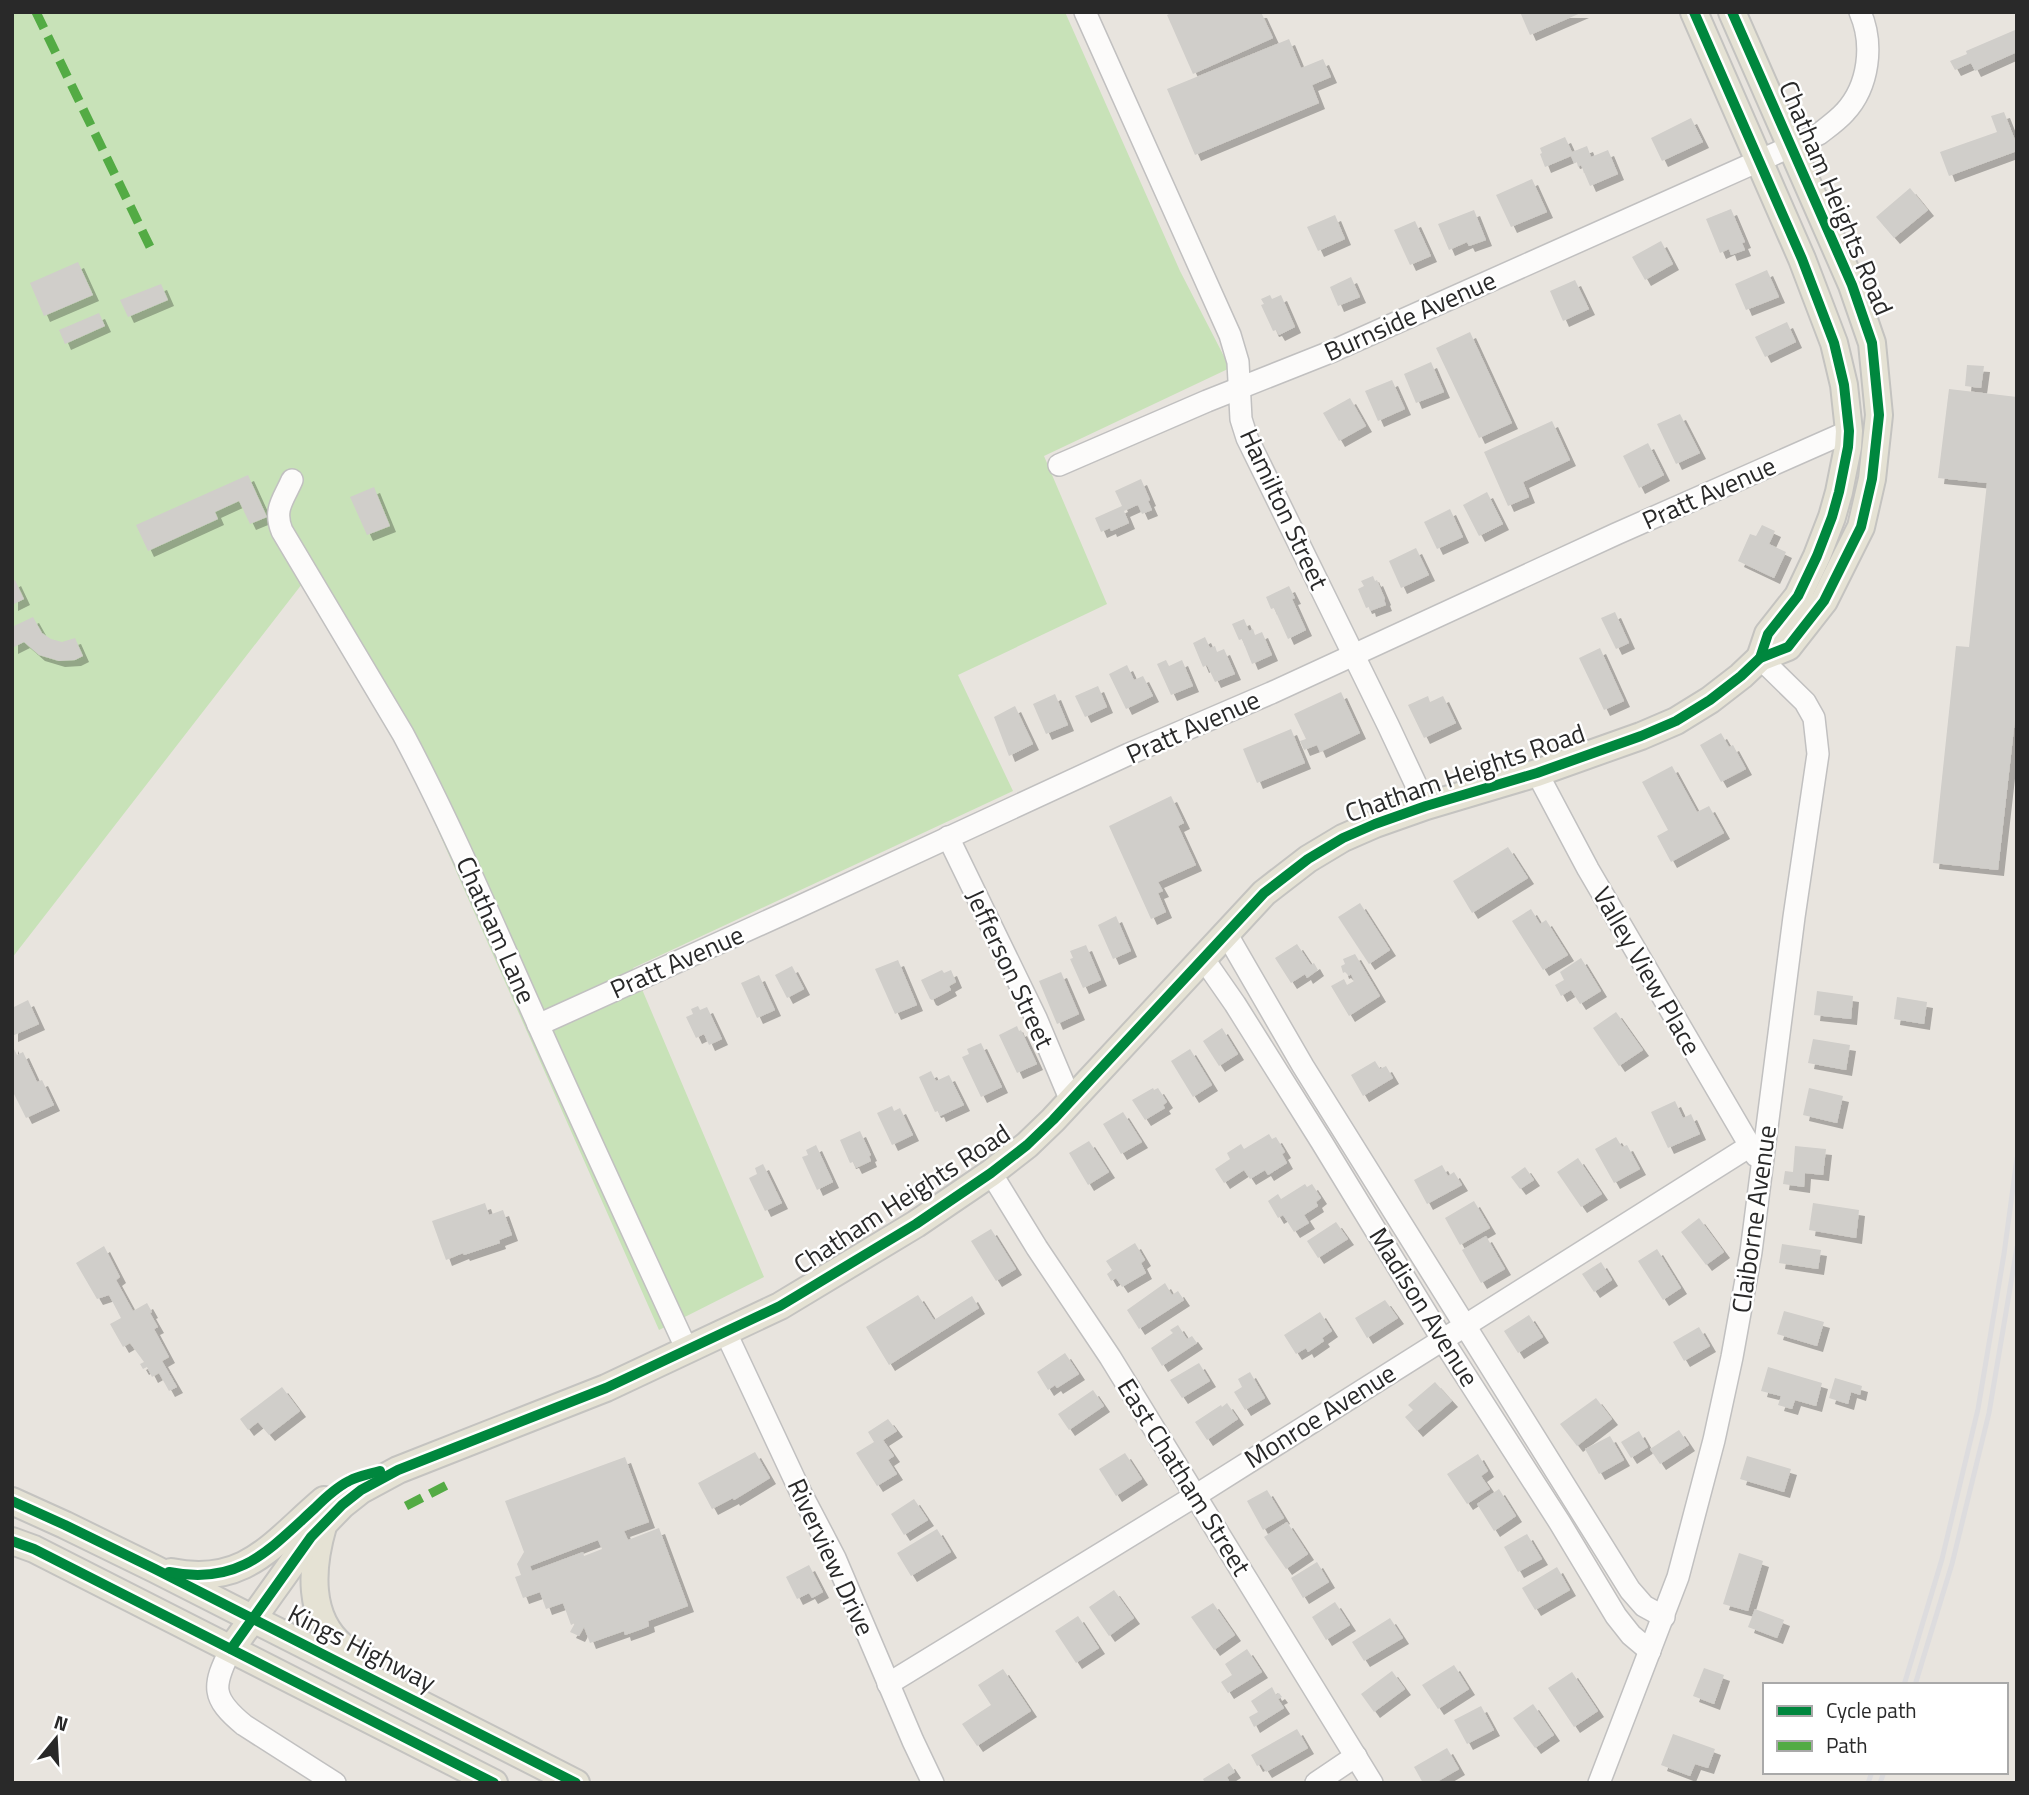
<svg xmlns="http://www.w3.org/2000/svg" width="2029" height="1795" viewBox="0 0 2029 1795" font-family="'Titillium Web',sans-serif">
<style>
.green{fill:#c8e2b8}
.building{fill:#d0ceca;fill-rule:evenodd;filter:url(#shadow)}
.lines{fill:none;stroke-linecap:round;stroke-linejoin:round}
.minor-casing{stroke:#c1c0c0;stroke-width:24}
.major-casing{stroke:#c4c3c0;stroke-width:30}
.minor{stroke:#fcfbfa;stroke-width:21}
.major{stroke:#e5e2d4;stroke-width:26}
.rail{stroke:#dddcde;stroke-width:5}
.quiet{stroke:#53ab44;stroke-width:9;stroke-dasharray:18 9;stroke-linecap:butt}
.cycleway-casing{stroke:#fff;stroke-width:15}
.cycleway{stroke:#00873e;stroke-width:10}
.labels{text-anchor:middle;stroke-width:5;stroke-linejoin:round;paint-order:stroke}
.street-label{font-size:26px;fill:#292929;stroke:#fff}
</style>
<defs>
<filter id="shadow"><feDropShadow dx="6" dy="6" stdDeviation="0" flood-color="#0004"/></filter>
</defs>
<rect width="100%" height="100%" fill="#e8e4de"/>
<polygon class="green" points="12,12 1065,12 1180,271 1230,368 1044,456 1107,604 958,675 1013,791 633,968 764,1277 659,1330 413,774 302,584 12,958"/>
<g class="building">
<polygon points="1173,12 1261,12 1273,38 1193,74 1167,15"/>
<polygon points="1520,12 1583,12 1530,35"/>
<polygon points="2015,30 2017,52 1975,71 1971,63 1955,70 1950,61 1967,54 1966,51"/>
<polygon points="1289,39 1301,68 1323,59 1331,77 1312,85 1319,103 1195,155 1167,89"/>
<polygon points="2004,112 2017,145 2017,151 1949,176 1940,152 1997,132 1991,116"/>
<polygon points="1691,118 1703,142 1662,161 1651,138"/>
<polygon points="1565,137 1572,152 1587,146 1591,157 1608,150 1618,174 1590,186 1581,165 1578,167 1577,162 1574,163 1571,156 1545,167 1540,154 1542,153 1540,148"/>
<polygon points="1532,179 1547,212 1511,227 1496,195"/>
<polygon points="1910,188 1928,210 1894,238 1876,217"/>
<polygon points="1731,209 1745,242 1742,243 1745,250 1731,255 1729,249 1720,253 1706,219"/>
<polygon points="1474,210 1486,240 1469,246 1467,242 1449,250 1438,224"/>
<polygon points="1335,215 1345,239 1318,251 1307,227"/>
<polygon points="1415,221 1431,256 1410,265 1394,230"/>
<polygon points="1661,241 1673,264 1645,280 1632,257"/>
<polygon points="78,262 93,295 44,316 30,283"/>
<polygon points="1767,270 1779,297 1746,310 1735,284"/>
<polygon points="1351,277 1360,297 1338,306 1330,287"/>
<polygon points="1575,280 1589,309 1563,321 1550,291"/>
<polygon points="161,284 168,300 128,317 120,300"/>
<polygon points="1270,295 1272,299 1281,295 1295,327 1279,335 1276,330 1273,331 1261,305 1264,304 1261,299"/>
<polygon points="99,313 105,326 65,344 59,330"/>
<polygon points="1787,322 1796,342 1765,357 1755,337"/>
<polygon points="1470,332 1512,423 1479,438 1436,348"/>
<polygon points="1431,362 1444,392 1416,403 1404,374"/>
<polygon points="1967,365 1984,366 1981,388 1965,386"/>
<polygon points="1392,380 1405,409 1378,421 1365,391"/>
<polygon points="1949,389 2017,397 2017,702 1998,870 1933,863 1956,646 1969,647 1987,483 1938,478"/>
<polygon points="1350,398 1366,426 1339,441 1323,413"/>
<polygon points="1680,414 1700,453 1676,464 1657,424"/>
<polygon points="1552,421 1570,460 1523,482 1529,497 1508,506 1484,452"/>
<polygon points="1648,443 1664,475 1639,488 1623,456"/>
<polygon points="248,475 267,517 250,524 239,501 215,512 218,519 148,551 136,525"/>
<polygon points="1141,479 1150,500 1148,501 1152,510 1142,514 1138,505 1135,506 1124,511 1129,523 1111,531 1110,528 1101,532 1095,518 1122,506 1115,491"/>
<polygon points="374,487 390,526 367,535 350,497"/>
<polygon points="1487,492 1503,524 1479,536 1463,505"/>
<polygon points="1450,509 1463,537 1437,549 1424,522"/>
<polygon points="1762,525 1775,531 1769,544 1786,552 1774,578 1738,561 1750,534 1756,536"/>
<polygon points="1416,548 1429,575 1401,588 1389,561"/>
<polygon points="1373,576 1375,581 1377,580 1385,599 1384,600 1386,605 1370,611 1369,607 1366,608 1358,589 1364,586 1361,581"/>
<polygon points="15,580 24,599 12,605 12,582"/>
<polygon points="1289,586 1295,598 1292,599 1306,630 1288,639 1274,608 1271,609 1266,597"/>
<polygon points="1615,612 1629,643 1616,649 1601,618"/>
<polygon points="33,617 42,633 51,639 62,642 75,638 83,656 75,660 59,661 39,655 24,642 12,648 12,627"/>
<polygon points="1244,619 1249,631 1253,629 1255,635 1262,632 1272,655 1252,664 1242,639 1239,640 1232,624"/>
<polygon points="1205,637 1210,648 1215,646 1217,652 1224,649 1235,674 1215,682 1207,665 1203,667 1193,643"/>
<polygon points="1600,648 1624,701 1604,710 1579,658"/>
<polygon points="1166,660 1169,666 1182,660 1193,686 1171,695 1157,664"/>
<polygon points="1127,665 1134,680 1143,676 1153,696 1126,709 1109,674"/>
<polygon points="1098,686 1107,707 1085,717 1075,696"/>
<polygon points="1341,692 1360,733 1320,752 1317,745 1304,750 1300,741 1306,739 1294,714"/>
<polygon points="1055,694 1068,725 1046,734 1033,704"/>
<polygon points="1428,696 1430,702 1443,696 1456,723 1424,738 1408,705"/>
<polygon points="1015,706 1033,744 1009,756 994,717"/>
<polygon points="1291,729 1305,763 1257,783 1243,749"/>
<polygon points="1721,733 1729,747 1733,745 1746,769 1721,782 1700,745"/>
<polygon points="1672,766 1697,812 1709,806 1724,833 1671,862 1657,836 1668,830 1642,782"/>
<polygon points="1171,796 1184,823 1178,826 1196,865 1158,882 1163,891 1158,893 1166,912 1151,919 1109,826"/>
<polygon points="1508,847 1528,878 1472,913 1453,881"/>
<polygon points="1360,903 1390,950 1369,964 1338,917"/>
<polygon points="1531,909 1540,924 1546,920 1568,955 1543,970 1512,921"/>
<polygon points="1116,916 1131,951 1113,959 1098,925"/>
<polygon points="1297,944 1311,965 1314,963 1318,970 1307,978 1305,974 1291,983 1275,958"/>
<polygon points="1086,945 1101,980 1083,988 1070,959 1073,958 1070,951"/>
<polygon points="1355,954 1380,996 1349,1016 1331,986 1344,979 1347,985 1354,981 1351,974 1349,976 1345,972 1343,973 1341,966 1345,964 1343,959"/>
<polygon points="1581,958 1601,991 1580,1004 1571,990 1561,996 1555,985 1564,980 1560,972"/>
<polygon points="898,960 917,1005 895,1014 875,969"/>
<polygon points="792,966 804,989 787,998 775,975"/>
<polygon points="942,970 944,973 951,970 956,982 949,986 951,990 932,1000 930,999 921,980"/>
<polygon points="1061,972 1079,1014 1057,1024 1039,981"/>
<polygon points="759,975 775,1010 757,1018 741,983"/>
<polygon points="1817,991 1853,996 1851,1019 1814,1015"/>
<polygon points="1897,997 1927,1002 1924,1024 1894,1019"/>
<polygon points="28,1000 39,1024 12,1036 12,1008"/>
<polygon points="698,1006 700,1010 707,1007 722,1039 709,1045 704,1034 696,1038 686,1017 693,1014 691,1009"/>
<polygon points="1616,1012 1643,1050 1619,1066 1593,1028"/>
<polygon points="1017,1026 1019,1031 1021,1030 1037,1064 1017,1073 999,1035"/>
<polygon points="1222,1028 1238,1054 1219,1066 1203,1041"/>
<polygon points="1813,1039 1850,1045 1846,1070 1808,1063"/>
<polygon points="981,1043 1002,1087 981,1097 962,1057 969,1054 967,1049"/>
<polygon points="12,1045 17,1055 23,1052 37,1082 42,1080 54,1105 26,1118 14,1094 12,1095"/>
<polygon points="1190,1049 1212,1085 1193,1097 1171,1061"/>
<polygon points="1375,1061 1380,1069 1386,1066 1393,1078 1363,1096 1351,1075"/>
<polygon points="931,1071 936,1081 949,1075 964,1105 940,1116 938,1111 935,1112 919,1077"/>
<polygon points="1153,1088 1154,1090 1158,1088 1167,1102 1163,1105 1165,1108 1145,1120 1132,1100"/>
<polygon points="1809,1088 1843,1096 1837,1123 1803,1115"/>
<polygon points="1675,1101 1683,1118 1691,1114 1700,1134 1668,1148 1651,1112"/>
<polygon points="892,1106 894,1111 900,1108 913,1135 892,1145 877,1113"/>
<polygon points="1123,1112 1142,1142 1121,1154 1103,1124"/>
<polygon points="860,1131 871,1155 869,1156 871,1161 856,1168 853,1162 850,1163 840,1140"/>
<polygon points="1269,1134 1272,1139 1276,1137 1285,1152 1282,1154 1287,1163 1268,1175 1265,1170 1250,1179 1244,1170 1224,1183 1215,1169 1230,1159 1227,1153 1241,1144 1244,1149"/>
<polygon points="1616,1137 1622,1147 1627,1145 1640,1169 1614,1183 1595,1149"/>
<polygon points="1089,1141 1109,1172 1088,1185 1069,1153"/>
<polygon points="816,1145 833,1182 817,1190 802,1157 808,1155 806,1150"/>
<polygon points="1795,1146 1826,1149 1823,1175 1805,1173 1804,1187 1783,1184 1785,1171 1793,1172"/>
<polygon points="1578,1158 1602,1194 1581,1207 1557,1172"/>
<polygon points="763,1164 782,1203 765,1211 749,1178 757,1174 755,1168"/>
<polygon points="1442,1165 1448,1176 1454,1172 1462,1185 1427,1204 1414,1180"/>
<polygon points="1525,1167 1534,1180 1520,1189 1511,1177"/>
<polygon points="1305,1184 1307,1187 1312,1184 1321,1198 1316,1202 1318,1206 1304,1215 1309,1223 1294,1232 1283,1215 1278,1218 1268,1201 1278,1194 1281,1199"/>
<polygon points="1474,1201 1490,1228 1460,1245 1445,1218"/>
<polygon points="485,1203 489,1215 503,1210 512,1235 499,1240 500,1243 464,1255 463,1253 446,1260 432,1221"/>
<polygon points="1813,1203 1859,1210 1856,1238 1809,1230"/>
<polygon points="1699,1218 1724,1252 1706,1265 1681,1232"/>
<polygon points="1336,1222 1348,1239 1318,1258 1307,1241"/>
<polygon points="991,1229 1016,1269 996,1281 971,1241"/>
<polygon points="1486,1236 1505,1269 1481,1283 1462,1250"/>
<polygon points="1135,1243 1145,1260 1141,1263 1146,1273 1122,1287 1116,1278 1111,1281 1107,1274 1112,1270 1106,1261"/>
<polygon points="1782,1244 1821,1250 1818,1269 1779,1263"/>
<polygon points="104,1246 120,1277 116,1280 133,1311 147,1303 152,1312 150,1313 158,1327 154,1329 169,1357 162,1361 177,1387 169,1391 159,1373 152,1377 147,1367 143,1369 140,1364 144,1362 130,1343 123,1347 110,1324 121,1318 109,1295 97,1299 76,1263"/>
<polygon points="1657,1249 1681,1288 1663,1300 1638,1261"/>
<polygon points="1601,1262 1612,1280 1594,1292 1582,1274"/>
<polygon points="1165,1283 1172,1295 1178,1291 1184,1300 1139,1329 1127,1310"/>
<polygon points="918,1295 934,1320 972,1296 979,1308 889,1365 866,1327"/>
<polygon points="1385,1300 1398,1318 1367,1338 1355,1318"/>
<polygon points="1784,1311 1824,1322 1817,1346 1777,1334"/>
<polygon points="1320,1312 1332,1331 1322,1338 1324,1341 1308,1352 1306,1348 1296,1354 1284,1335"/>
<polygon points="1529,1315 1543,1337 1518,1353 1504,1331"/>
<polygon points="1178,1325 1187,1339 1192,1336 1197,1343 1162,1366 1151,1348 1173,1333 1170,1330"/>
<polygon points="1699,1327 1710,1346 1684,1361 1673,1342"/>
<polygon points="1065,1353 1079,1374 1057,1388 1055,1385 1048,1390 1037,1372"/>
<polygon points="1199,1363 1210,1381 1182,1398 1170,1380"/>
<polygon points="1768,1367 1822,1383 1816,1406 1795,1400 1792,1409 1778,1405 1781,1396 1761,1391"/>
<polygon points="1250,1372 1265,1398 1245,1410 1234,1392 1242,1387 1238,1379"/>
<polygon points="1835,1378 1862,1386 1860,1395 1851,1392 1848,1404 1829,1398"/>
<polygon points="1435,1382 1452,1401 1417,1431 1405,1417 1413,1410 1408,1405"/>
<polygon points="282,1387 300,1411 269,1435 258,1422 248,1430 240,1419"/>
<polygon points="1093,1390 1104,1406 1069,1430 1058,1414"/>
<polygon points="1596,1398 1612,1419 1577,1446 1560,1424"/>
<polygon points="1227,1403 1238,1419 1207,1440 1195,1422 1221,1405 1222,1407"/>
<polygon points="888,1419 897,1431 883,1440 894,1456 888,1460 897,1474 877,1486 856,1453 874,1442 868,1432"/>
<polygon points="1679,1430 1689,1445 1660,1464 1650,1449"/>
<polygon points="1639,1431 1648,1447 1631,1458 1621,1442"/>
<polygon points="1610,1436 1624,1460 1599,1474 1585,1449"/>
<polygon points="755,1452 770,1478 734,1500 733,1498 712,1509 698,1483"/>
<polygon points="1125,1453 1142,1479 1116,1496 1099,1469"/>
<polygon points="1478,1454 1488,1471 1481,1476 1490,1489 1467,1504 1447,1474"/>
<polygon points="1747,1456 1791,1469 1784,1492 1740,1479"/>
<path d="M 625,1457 L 649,1522 L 624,1531 L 628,1540 L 659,1528 L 688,1606 L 648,1621 L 649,1626 L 642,1629 L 625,1635 L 624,1631 L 590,1643 L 584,1627 L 579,1636 L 570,1632 L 575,1623 L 571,1625 L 563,1603 L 546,1609 L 540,1592 L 523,1598 L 515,1577 L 521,1575 L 517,1564 L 524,1552 L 505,1501 ZM 598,1540 L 602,1549 L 584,1556 L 583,1552 L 532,1571 L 530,1566 Z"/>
<polygon points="1499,1489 1516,1516 1494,1531 1477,1504"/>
<polygon points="1267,1490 1284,1518 1263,1530 1247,1501"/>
<polygon points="914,1499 928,1520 904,1535 891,1514"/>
<polygon points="1287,1522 1308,1554 1286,1569 1264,1537"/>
<polygon points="937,1529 951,1552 911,1576 897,1553"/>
<polygon points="1527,1534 1542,1559 1518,1572 1504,1547"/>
<polygon points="1739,1553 1763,1561 1748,1611 1723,1604"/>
<polygon points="1317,1562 1329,1582 1303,1598 1291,1578"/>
<polygon points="809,1565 823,1592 812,1598 809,1593 797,1599 786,1577"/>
<polygon points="1557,1567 1570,1590 1535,1610 1522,1588"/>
<polygon points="1114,1590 1134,1618 1109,1636 1089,1607"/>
<polygon points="1335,1602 1350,1625 1326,1640 1312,1617"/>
<polygon points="1213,1603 1235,1635 1214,1650 1191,1617"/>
<polygon points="1755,1609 1784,1620 1777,1638 1748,1627"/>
<polygon points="1078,1616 1099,1648 1076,1663 1055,1631"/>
<polygon points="1390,1618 1403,1638 1364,1661 1352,1642"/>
<polygon points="1247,1649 1262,1672 1228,1693 1221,1682 1232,1675 1225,1664"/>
<polygon points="1454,1665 1469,1689 1438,1709 1422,1685"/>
<polygon points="1704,1668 1724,1675 1714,1704 1693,1696"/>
<polygon points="1003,1669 1031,1711 977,1746 962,1724 991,1705 978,1685"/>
<polygon points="1392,1671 1405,1689 1374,1712 1361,1694"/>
<polygon points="1572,1672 1598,1711 1574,1727 1548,1688"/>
<polygon points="1272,1687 1276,1695 1279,1693 1282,1697 1278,1699 1284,1708 1254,1727 1249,1717 1258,1712 1251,1701"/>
<polygon points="1533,1704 1554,1735 1535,1748 1513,1718"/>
<polygon points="1481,1706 1494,1730 1467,1744 1454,1720"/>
<polygon points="1297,1729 1308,1748 1266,1772 1261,1764 1257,1766 1251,1755"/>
<polygon points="1673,1734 1715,1749 1708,1768 1695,1764 1690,1776 1661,1765"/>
<polygon points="1447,1748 1459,1769 1435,1783 1423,1783 1414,1767"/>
<polygon points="1229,1763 1235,1772 1227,1777 1230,1783 1205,1783 1203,1779"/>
</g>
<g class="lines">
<g class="minor-casing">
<g id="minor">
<polyline points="1085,12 1230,335 1238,362 1241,419 1247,438 1388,725 1426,806"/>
<path d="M 1059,465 L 1207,401 L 1333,351 L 1819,134 C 1828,127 1838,120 1845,112 C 1869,86 1874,44 1860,12"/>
<path d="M 292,480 C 284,499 273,509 282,531 L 403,734 C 453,828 494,926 537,1022 C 586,1132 637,1241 687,1350"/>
<polyline points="1537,773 1588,869 1756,1156"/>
<polyline points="948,837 1036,1018 1071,1101"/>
<polyline points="1226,933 1303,1066 1630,1590 1644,1606 1664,1617"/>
<polyline points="1203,958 1235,1004 1321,1141 1442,1339 1560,1523 1616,1616 1631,1635 1650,1651"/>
<polyline points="538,1025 794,909 1129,754 1271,693 1616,534 1849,431"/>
<polyline points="991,1173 1037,1248 1110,1357 1372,1783"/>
<polyline points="726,1333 801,1493 835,1558 913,1741 933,1783"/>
<path d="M 231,1649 C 212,1686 211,1698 244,1725 L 335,1783"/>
<polyline points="888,1684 1195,1496 1750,1146"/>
<polyline points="1316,1783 1356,1756"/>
<polyline points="1599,1783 1678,1577 1714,1440 1732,1357 1751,1252 1794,917 1818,754 1814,718 1805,702 1760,658"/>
</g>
</g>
<g class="major-casing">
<g id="major">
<polyline points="1694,12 1802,259 1834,343 1844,385 1849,431 1848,447 1839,492 1832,517 1817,556 1798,596 1768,634 1760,658"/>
<polyline points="12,1501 65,1525 155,1569 576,1783"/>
<path d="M 323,1526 C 311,1567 307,1618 343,1647 C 350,1652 359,1656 367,1660"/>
<polyline points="12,1541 34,1549 494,1783"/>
<path d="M 171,1572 C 246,1587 273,1543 324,1500"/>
<polyline points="231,1649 311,1537 342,1505 361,1490 398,1470 606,1388 780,1306 916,1224 991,1173 1027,1145 1053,1120 1264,893 1308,859 1343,838 1375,824 1426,806 1537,773 1641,736 1676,721 1710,700 1741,676 1760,658 1788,647 1824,601 1861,527 1872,479 1879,415 1872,343 1852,285 1732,12"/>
</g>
</g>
<use href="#minor" class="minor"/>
<use href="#major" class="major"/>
<g class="rail">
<polyline points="1904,1685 1942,1559 1978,1409 2004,1254 2017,1158"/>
<polyline points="1915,1685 1952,1564 1989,1413 2017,1247"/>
<polyline points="1868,1783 1872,1772"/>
<polyline points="1880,1783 1884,1772"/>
</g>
<g class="quiet">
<polyline points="36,12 151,249"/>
<polyline points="406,1506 451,1483"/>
</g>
<g class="cycleway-casing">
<g id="cycleway">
<polyline points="1694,12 1802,259 1834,343 1844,385 1849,431 1848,447 1839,492 1832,517 1817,556 1798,596 1768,634 1760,658"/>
<polyline points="12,1501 65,1525 155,1569 576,1783"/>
<polyline points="12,1541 34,1549 494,1783"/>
<path d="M 169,1572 C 239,1586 268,1551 315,1508 C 325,1498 337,1487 349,1481 C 358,1476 370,1474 380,1471"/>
<polyline points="231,1649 311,1537 342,1505 361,1490 398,1470 606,1388 780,1306 916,1224 991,1173 1027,1145 1053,1120 1264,893 1308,859 1343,838 1375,824 1426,806 1537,773 1641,736 1676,721 1710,700 1741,676 1760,658 1788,647 1824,601 1861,527 1872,479 1879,415 1872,343 1852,285 1732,12"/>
</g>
</g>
<use href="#cycleway" class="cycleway"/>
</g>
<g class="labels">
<g class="street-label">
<text transform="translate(1836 198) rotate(67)" y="9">Chatham Heights Road</text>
<text transform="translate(1410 316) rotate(-24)" y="9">Burnside Avenue</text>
<text transform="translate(1709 493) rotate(-24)" y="9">Pratt Avenue</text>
<text transform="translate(1284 509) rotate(65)" y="9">Hamilton Street</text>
<text transform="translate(1193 727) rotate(-24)" y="9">Pratt Avenue</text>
<text transform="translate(1465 773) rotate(-19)" y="9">Chatham Heights Road</text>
<text transform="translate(496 930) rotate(66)" y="9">Chatham Lane</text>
<text transform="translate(677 962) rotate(-24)" y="9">Pratt Avenue</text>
<text transform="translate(1010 969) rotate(65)" y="9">Jefferson Street</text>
<text transform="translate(1647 971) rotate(60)" y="9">Valley View Place</text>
<text transform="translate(902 1199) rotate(-33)" y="9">Chatham Heights Road</text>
<text transform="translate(1754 1219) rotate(-82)" y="9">Claiborne Avenue</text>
<text transform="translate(1424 1307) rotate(58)" y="9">Madison Avenue</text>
<text transform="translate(1320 1416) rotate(-32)" y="9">Monroe Avenue</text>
<text transform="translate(1184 1477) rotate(58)" y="9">East Chatham Street</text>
<text transform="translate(831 1557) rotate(65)" y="9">Riverview Drive</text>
<text transform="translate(362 1648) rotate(27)" y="9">Kings Highway</text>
</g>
</g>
<rect width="2029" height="1795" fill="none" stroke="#292929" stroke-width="28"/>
<rect x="1763" y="1683" width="245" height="91" fill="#ffffff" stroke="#a9a9a9" stroke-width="2"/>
<rect x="1777" y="1706" width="35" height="10" fill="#00873e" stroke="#a9a9a9" stroke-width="2"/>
<text x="1826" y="1718" font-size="21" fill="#292929">Cycle path</text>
<rect x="1777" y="1741" width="35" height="10" fill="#53ab44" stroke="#a9a9a9" stroke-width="2"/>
<text x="1826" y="1753" font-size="21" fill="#292929">Path</text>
<g transform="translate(56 1739) rotate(18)" stroke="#ffffff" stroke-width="5" paint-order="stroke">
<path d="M0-5L12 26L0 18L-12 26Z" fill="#292929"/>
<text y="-10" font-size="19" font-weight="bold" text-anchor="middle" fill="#292929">N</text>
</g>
</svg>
